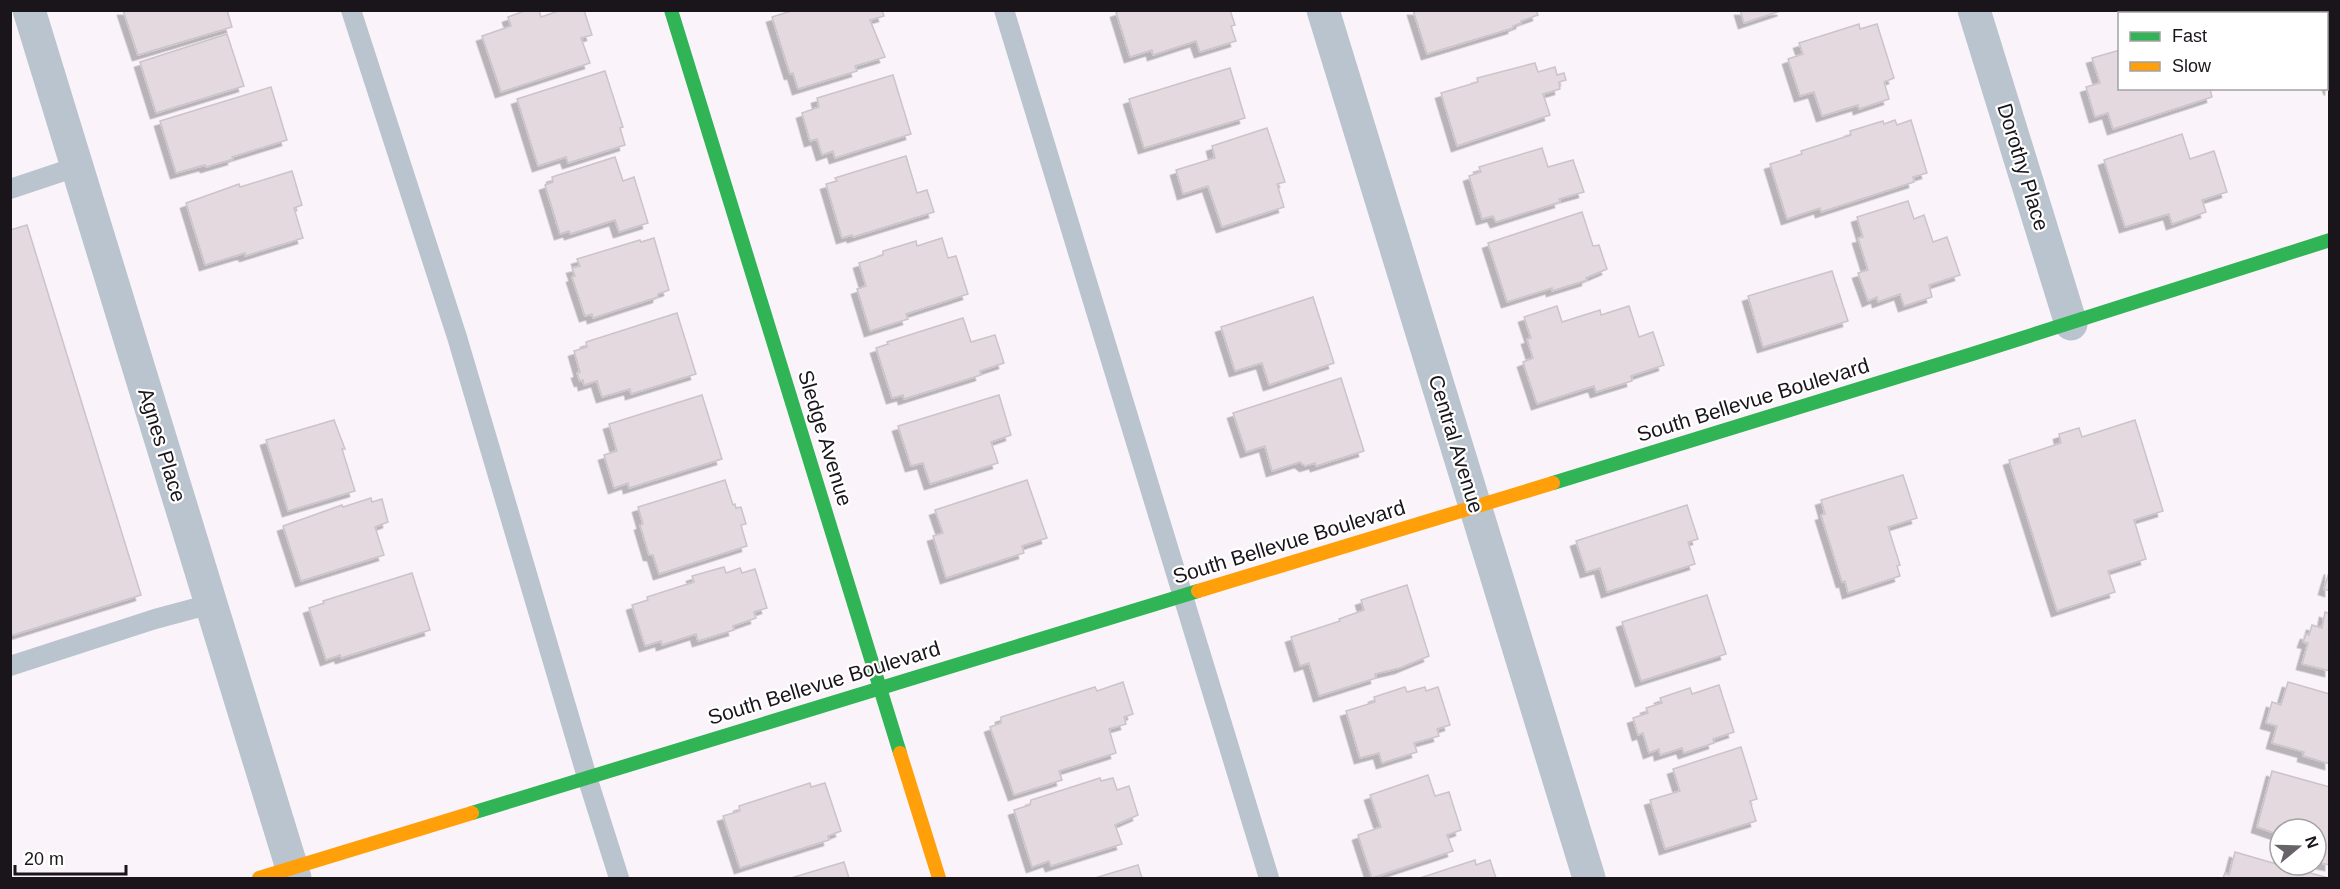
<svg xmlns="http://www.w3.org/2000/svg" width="2340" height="889" viewBox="0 0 2340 889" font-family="Helvetica,sans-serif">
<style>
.building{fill:#e4d9df;stroke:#cbc4c8;stroke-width:1.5;filter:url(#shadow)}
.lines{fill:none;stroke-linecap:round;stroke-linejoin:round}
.lane{stroke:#bac4ce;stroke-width:20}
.street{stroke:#bac4ce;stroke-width:33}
.fast{stroke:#30b455;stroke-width:14}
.slow{stroke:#ff9f0a;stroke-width:14}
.labels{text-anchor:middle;stroke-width:4.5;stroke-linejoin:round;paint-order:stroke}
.street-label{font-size:21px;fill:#1a151b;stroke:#fff}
</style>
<defs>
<filter id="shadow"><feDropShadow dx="-5.5" dy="5.5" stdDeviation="0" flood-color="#0004"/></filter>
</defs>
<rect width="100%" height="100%" fill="#faf4fa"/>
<g class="building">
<polygon points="123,10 227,10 232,27 138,55"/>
<polygon points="527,10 539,10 541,17 561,10 584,10 592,35 581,38 590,63 501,92 482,36 511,26 508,17"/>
<polygon points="794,10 882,10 884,16 870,20 885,57 855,66 857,71 798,89 793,73 790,74 772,17"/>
<polygon points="1122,10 1230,10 1235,25 1231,26 1236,41 1200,52 1196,41 1153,55 1152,50 1130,57 1116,12"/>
<polygon points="1413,10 1536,10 1538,15 1521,21 1521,23 1513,26 1513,28 1427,54"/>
<polygon points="1740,10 1783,10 1744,23"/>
<polygon points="2305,10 2330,10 2330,90 2326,80 2326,14 2306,14"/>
<polygon points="1859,24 1860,29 1877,24 1894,78 1884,82 1889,99 1859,109 1858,105 1822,116 1814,92 1800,96 1788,59 1803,54 1799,43"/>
<polygon points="227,34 244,86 156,113 140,62"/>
<polygon points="2120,50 2120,88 2210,88 2212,97 2113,129 2108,113 2095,117 2086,87 2100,83 2092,58"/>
<polygon points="1535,63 1538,72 1555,67 1557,75 1564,73 1566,80 1559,82 1560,89 1543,94 1550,115 1457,146 1441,93 1478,82 1477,78"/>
<polygon points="1230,68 1245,118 1144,148 1129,99"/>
<polygon points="605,71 623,127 620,128 625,145 568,163 566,157 538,166 517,99"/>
<polygon points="893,75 911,134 835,158 833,151 822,155 817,139 810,141 802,113 819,107 817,98"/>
<polygon points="271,87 287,140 232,157 233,159 206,167 205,165 176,173 160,121"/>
<polygon points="1895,120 1897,125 1911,120 1927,173 1913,177 1914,182 1821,212 1820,208 1787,219 1770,164 1802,154 1801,151 1851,135 1850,131 1883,121 1884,124"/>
<polygon points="1267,128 1285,182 1277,184 1284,207 1222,227 1208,186 1183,194 1176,170 1215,158 1212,146"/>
<polygon points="2182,134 2190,159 2214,151 2227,192 2202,200 2206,212 2172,224 2169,214 2125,227 2104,160"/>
<polygon points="1542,148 1548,167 1573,160 1584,192 1559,199 1560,202 1496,222 1493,216 1482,219 1469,176 1481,172 1479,167"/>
<polygon points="906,156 917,193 927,190 934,212 853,237 852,235 842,238 826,184 837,181 835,178"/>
<polygon points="615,157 623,181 634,177 648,223 619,232 615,220 570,234 569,231 560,234 545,185 553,182 552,177"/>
<polygon points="292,171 302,205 294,208 303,238 245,256 245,253 205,265 186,203 239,184 240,187"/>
<polygon points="1908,201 1914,219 1924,215 1933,242 1947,237 1960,275 1929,285 1932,297 1904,306 1900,294 1878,302 1877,297 1868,301 1858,273 1868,270 1858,238 1863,237 1857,217"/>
<polygon points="1582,212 1593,246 1599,245 1607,269 1586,278 1587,280 1552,291 1552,288 1507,302 1488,243"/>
<polygon points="27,225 141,595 10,636 10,230"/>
<polygon points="654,238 669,290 658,294 658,297 593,318 592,314 585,316 572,277 575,276 572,268 580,266 577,259 640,240 641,242"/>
<polygon points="942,238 948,258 956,256 968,294 906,314 908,319 870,331 857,289 866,286 859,263 883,255 883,251 916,241 917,246"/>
<polygon points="1832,271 1848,321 1763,347 1748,296"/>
<polygon points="1313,297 1334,363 1269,385 1262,363 1235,371 1221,327"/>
<polygon points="1557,306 1562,322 1600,310 1601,315 1629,306 1639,337 1653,332 1664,365 1631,376 1632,381 1596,392 1594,386 1537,404 1523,362 1533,358 1527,339 1531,338 1524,317"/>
<polygon points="677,313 696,374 631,394 630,389 602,397 597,381 584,385 583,380 580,381 577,373 580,372 574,351 587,347 586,342"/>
<polygon points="963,318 971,342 995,335 1004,363 980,371 981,375 904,399 903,395 892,398 876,348 888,344 887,342"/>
<polygon points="1341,378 1364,451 1316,466 1315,463 1305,466 1300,462 1272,471 1265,446 1246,452 1233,413"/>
<polygon points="702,395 722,459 629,488 628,483 614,488 604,455 617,451 609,424"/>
<polygon points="999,395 1011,435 991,442 998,463 930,484 923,463 911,466 898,426"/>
<polygon points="334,420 345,449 342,449 355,491 288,511 266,440"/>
<polygon points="2135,420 2163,511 2134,520 2146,559 2108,571 2115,592 2057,611 2009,460 2061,443 2059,434 2079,428 2082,437"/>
<polygon points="1903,475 1917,518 1888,527 1900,565 1897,566 1900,576 1848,593 1845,581 1842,582 1821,515 1825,514 1821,500"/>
<polygon points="725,480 733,505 735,504 736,508 741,507 746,524 741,525 747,546 659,574 653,555 649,555 640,525 643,524 638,507"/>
<polygon points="1027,480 1047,538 1022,546 1024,553 946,578 933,536 943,533 935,510"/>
<polygon points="371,498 372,502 382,499 388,522 375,527 384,555 301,581 283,526 342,505 343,507"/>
<polygon points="1687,505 1698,539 1688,542 1695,564 1607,592 1600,568 1586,572 1576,541"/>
<polygon points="724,567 726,573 740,568 742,573 755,569 767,608 754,612 756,618 733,626 734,630 698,641 696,634 662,645 661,641 645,646 632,605 648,600 647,597 694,582 692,576"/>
<polygon points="2330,569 2330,591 2324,589"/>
<polygon points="412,573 430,630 341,658 340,655 326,660 309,608 324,603 323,601"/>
<polygon points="1407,585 1429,656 1400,668 1375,674 1376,678 1319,696 1309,663 1300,666 1291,637 1340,621 1339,619 1364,610 1361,600"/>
<polygon points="1707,595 1726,654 1641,681 1622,622"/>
<polygon points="2325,612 2330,614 2330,671 2302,664 2308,643 2303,642 2306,634 2309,635 2312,625 2322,628"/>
<polygon points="1123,682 1133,714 1124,717 1126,724 1109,729 1116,753 1059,771 1062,780 1014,795 990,727 1001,723 1001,717 1095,687 1097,691"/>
<polygon points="2288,682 2330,694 2330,764 2303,756 2304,752 2272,743 2277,726 2266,723 2272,702 2281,705"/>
<polygon points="1719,685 1734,732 1713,739 1714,743 1684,753 1682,748 1660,755 1659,749 1649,753 1643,733 1638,735 1633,718 1648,713 1646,708 1662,703 1660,698 1690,688 1692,694"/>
<polygon points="1405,687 1407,692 1425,687 1426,691 1438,687 1450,725 1437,729 1439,736 1414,743 1417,752 1382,763 1379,753 1360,758 1346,711 1375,702 1374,697"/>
<polygon points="1741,747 1757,799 1750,801 1756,821 1665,849 1650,800 1680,791 1673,769"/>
<polygon points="2272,771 2330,787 2330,865 2316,862 2316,829 2280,829 2280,835 2257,827"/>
<polygon points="1428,775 1435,796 1449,792 1461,830 1447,835 1453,851 1372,878 1358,835 1381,827 1370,795"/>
<polygon points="1100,778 1101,781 1113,778 1117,790 1129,786 1138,815 1115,825 1122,844 1051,866 1049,861 1032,867 1014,810 1030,805 1031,800"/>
<polygon points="810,783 811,787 825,783 841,831 828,836 829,840 740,868 723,816 740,811 739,806"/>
<polygon points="2235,852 2280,865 2329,878 2223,878 2225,873 2229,875"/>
<polygon points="1475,860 1476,865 1490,860 1496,878 1420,878"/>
<polygon points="844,862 849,878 791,878"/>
<polygon points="1138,865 1142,878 1095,878"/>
</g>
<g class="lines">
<g class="lane">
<polyline points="351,10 457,337 587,777 619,878"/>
<polyline points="1004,10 1269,878"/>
<polyline points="10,189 76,167"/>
<polyline points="10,666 155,619 211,604"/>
</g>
<g class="street">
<polyline points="29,10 295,878"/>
<polyline points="1323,10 1589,878"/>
<polyline points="1974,10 2071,324"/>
</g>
<g class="fast">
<polyline points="671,10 900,753"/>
<polyline points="1553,483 1969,355 2330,240"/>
<polyline points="472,813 1198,591"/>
</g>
<g class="slow">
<polyline points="1198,591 1553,483"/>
<polyline points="900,753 939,878"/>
<polyline points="259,878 472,813"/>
</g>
</g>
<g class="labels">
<g class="street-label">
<text transform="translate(2023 167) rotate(73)" y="7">Dorothy Place</text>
<text transform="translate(1753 400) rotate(-17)" y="7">South Bellevue Boulevard</text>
<text transform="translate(825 438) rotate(73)" y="7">Sledge Avenue</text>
<text transform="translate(1456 444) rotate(73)" y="7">Central Avenue</text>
<text transform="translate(162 445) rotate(73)" y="7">Agnes Place</text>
<text transform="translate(1289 542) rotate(-17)" y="7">South Bellevue Boulevard</text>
<text transform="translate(824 683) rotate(-17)" y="7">South Bellevue Boulevard</text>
</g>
</g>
<rect width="2340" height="889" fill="none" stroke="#1a151b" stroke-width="24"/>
<rect x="2118" y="12" width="210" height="78" fill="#ffffff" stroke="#a3a1a4" stroke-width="1.5"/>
<rect x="2130" y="32" width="30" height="9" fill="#30b455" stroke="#a3a1a4" stroke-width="1.5"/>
<text x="2172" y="42" font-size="18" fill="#1a151b">Fast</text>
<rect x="2130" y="62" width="30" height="9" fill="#ff9f0a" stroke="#a3a1a4" stroke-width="1.5"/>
<text x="2172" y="72" font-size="18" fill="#1a151b">Slow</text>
<g transform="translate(2298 847) rotate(71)"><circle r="28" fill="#ffffff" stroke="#a3a1a4" stroke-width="1.5"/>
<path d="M0-4.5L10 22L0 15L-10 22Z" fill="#686369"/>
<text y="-9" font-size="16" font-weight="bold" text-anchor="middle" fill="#1a151b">N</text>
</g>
<path d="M15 865v9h111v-9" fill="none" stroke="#1a151b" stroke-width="3"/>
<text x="24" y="865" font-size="18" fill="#1a151b" stroke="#ffffff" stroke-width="4.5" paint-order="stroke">20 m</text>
</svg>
